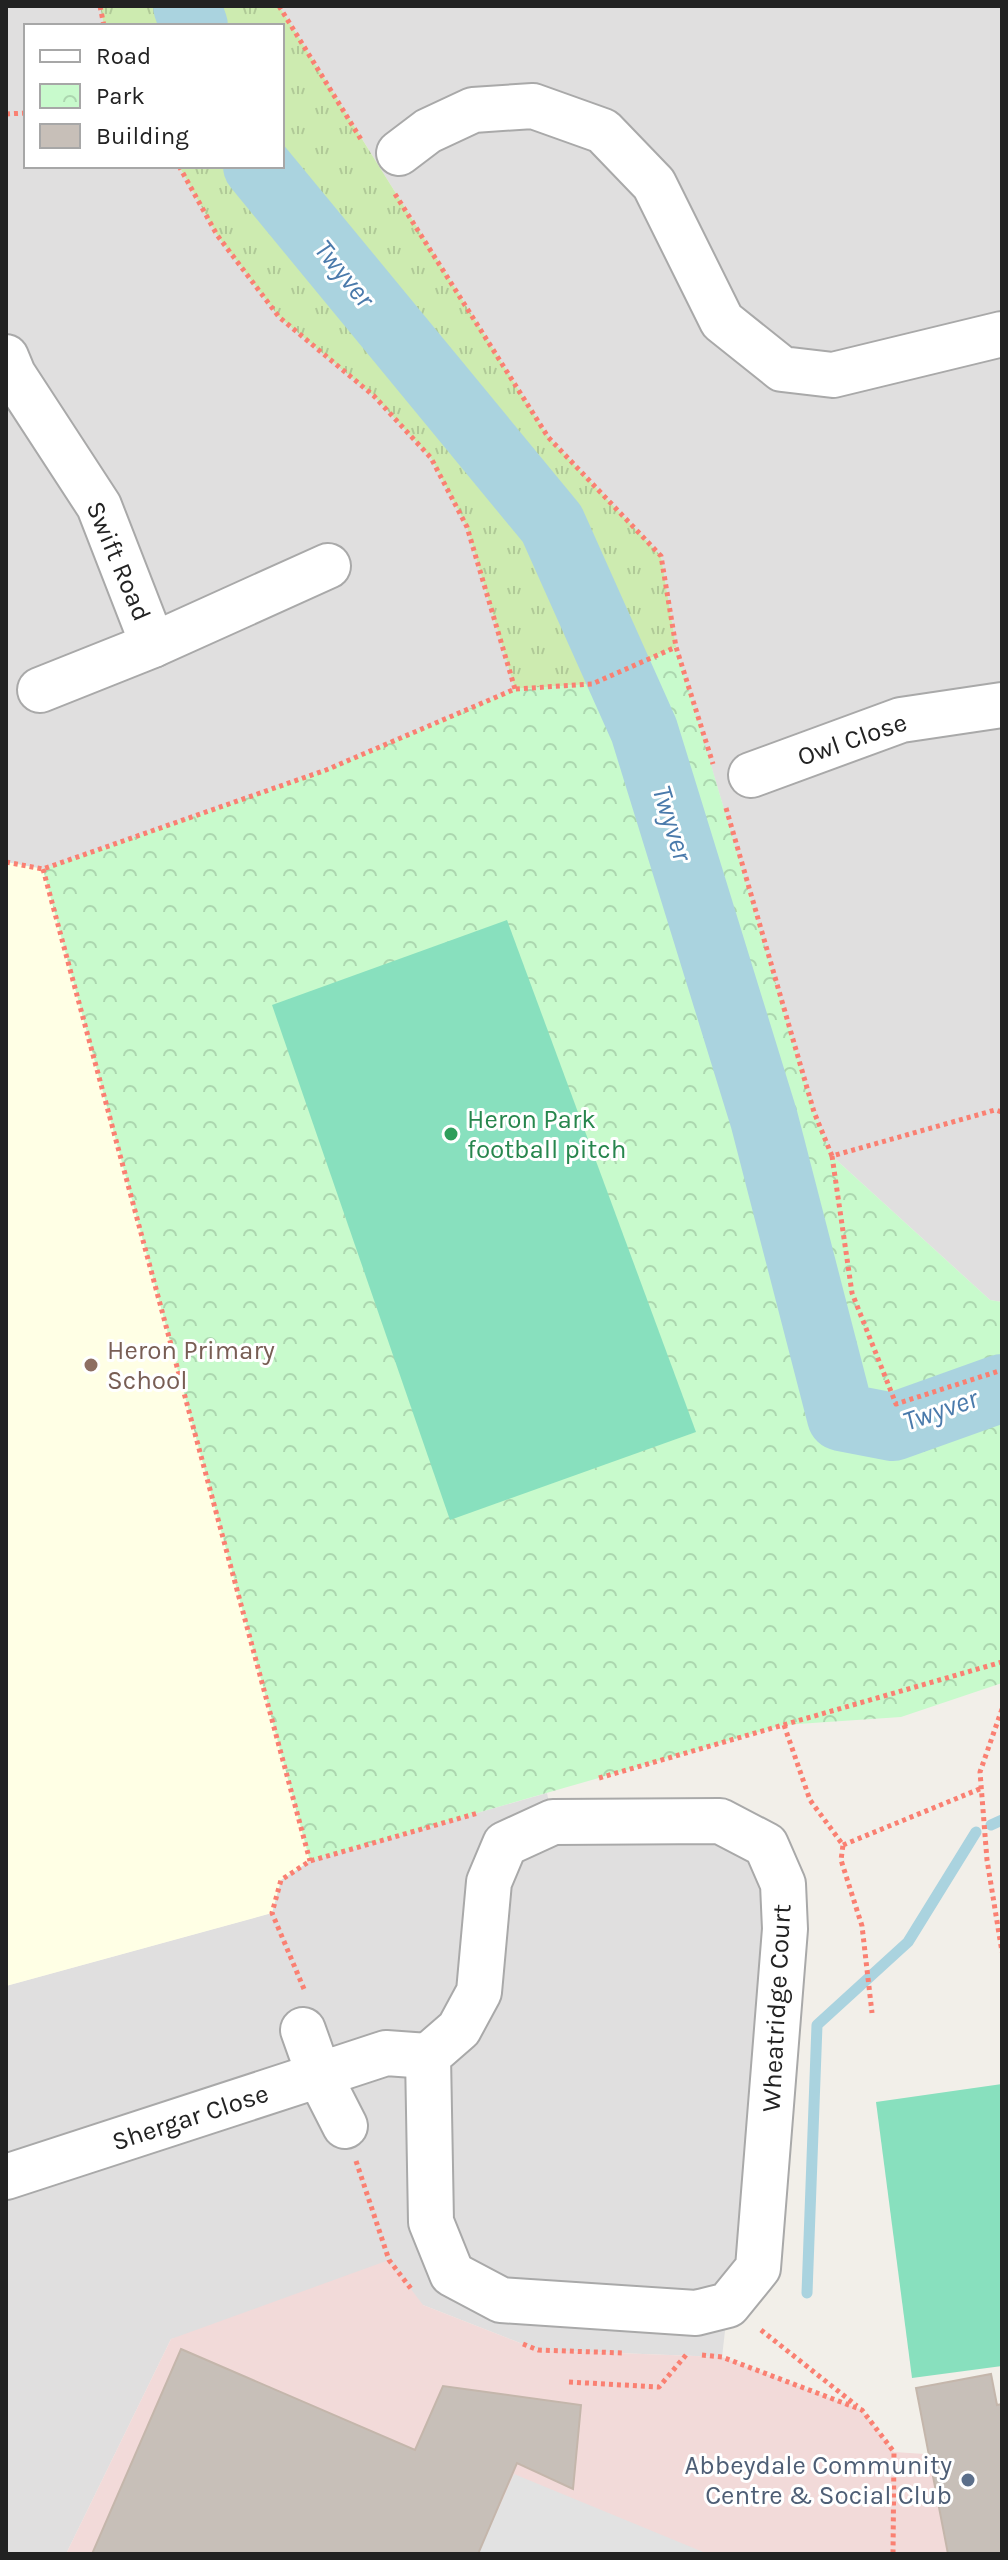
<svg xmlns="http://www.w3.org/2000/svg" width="1008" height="2560" viewBox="0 0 1008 2560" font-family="Karla,sans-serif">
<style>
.residential{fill:#e0dfdf}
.commercial{fill:#f2dad9}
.education{fill:#ffffe5}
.grass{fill:url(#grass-tufts)}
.park{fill:url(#park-crowns)}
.pitch{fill:#88e0be}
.parking{fill:#e2e2e2}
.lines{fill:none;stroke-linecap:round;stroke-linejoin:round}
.stream{stroke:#aad3df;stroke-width:11}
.river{stroke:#aad3df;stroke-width:68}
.building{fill:#c7bfb8;stroke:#c4b6ab;stroke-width:2}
.street-casing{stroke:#a9a9a9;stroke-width:48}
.path{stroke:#fa8072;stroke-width:5;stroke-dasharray:4 4;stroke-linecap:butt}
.street{stroke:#fff;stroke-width:44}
.leisure-dot{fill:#2e9e5b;stroke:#fff;stroke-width:3}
.education-dot{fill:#8d6e63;stroke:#fff;stroke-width:3}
.service-dot{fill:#5c6f8a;stroke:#fff;stroke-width:3}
.labels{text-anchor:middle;stroke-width:6;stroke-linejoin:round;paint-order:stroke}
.street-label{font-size:26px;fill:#222;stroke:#fff}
.leisure-label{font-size:26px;fill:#27864d;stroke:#fff;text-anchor:start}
.education-label{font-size:26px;fill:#785e54;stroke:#fff;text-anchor:start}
.service-label{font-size:26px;fill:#4e5e75;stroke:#fff;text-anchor:end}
.water-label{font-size:28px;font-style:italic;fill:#4a7aab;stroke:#fff}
</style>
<defs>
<pattern id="grass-tufts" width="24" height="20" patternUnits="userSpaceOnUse" patternTransform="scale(2)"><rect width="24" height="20" fill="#cdebb0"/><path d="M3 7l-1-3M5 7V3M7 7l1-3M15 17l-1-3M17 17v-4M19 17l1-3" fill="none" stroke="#b0c997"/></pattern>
<pattern id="park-crowns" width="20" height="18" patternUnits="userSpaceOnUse" patternTransform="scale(2)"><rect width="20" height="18" fill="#c8facc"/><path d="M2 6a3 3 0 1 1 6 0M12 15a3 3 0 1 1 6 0" fill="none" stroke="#acd6af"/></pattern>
</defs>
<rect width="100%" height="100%" fill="#f2efe9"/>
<g class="residential">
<polygon points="6,6 100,6 104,26 26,26 26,166 179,166 217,235 279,317 374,396 431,458 467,527 515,689 326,770 43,869 6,862"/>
<polygon points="279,6 1002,6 1002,1302 990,1300 832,1156 814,1112 676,648 661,556 548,437"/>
<polygon points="547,1793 553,1822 766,1845 758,2268 728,2305 722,2357 538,2350 423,2305 171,2339 66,2554 6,2554 6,1986 271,1913 281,1880 310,1861"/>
</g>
<polygon class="commercial" points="389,2260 423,2305 538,2350 722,2357 862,2410 894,2452 1002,2459 1002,2554 66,2554 171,2339"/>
<polygon class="education" points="6,862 43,869 310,1861 281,1880 272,1913 6,1986"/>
<polygon class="grass" points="100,6 279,6 548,437 661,556 676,647 592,684 515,689 467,527 431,458 374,396 279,317 217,235 179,166 282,166 282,26 104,26"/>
<polygon class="park" points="676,647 814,1112 832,1156 990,1300 1002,1302 1002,1683 901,1717 783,1725 310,1861 43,869 326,770 515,689 592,684"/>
<g class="pitch">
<polygon points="507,920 696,1432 450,1520 272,1005"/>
<polygon points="1002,2084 1002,2366 912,2378 876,2102"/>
</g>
<polygon class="parking" points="514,2474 708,2554 478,2554"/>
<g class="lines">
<g class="stream">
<polyline points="991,1825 1002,1820"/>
<polyline points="807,2293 817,2025 908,1942 976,1832"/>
</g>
<g class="river">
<polyline points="187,6 194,26"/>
<polyline points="257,166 552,524 644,730 764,1119 841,1417 893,1427 1002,1388"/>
</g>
</g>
<g class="building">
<polygon points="181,2349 415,2450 443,2386 581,2405 573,2489 517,2463 478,2554 92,2554"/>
<polygon points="991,2374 997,2405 1002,2404 1002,2554 948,2554 916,2388"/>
</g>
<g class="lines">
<g class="street-casing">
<g id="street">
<polyline points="399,153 428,131 473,110 533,106 603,131 654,184 722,321 782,369 833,375 1002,334"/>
<polyline points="6,357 13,374 99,506 153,645 328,566"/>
<polyline points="40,690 153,645"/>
<polyline points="751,775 901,720 1002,705"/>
<polygon points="720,1821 766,1845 783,1884 785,1929 758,2268 728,2305 696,2313 501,2300 452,2274 431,2222 428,2056 459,2029 479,1992 489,1882 505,1844 553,1822"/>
<polyline points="303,2030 319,2075 386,2053 428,2056"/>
<polyline points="6,2177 319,2075 345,2126"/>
</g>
</g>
<g class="path">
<polyline points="100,6 104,26"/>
<polyline points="279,6 362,141"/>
<polyline points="6,114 26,113"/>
<polyline points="179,166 217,235 279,317 374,396 431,458 467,527 515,689"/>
<polyline points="395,194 548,437 661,556 676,647 713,764"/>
<polyline points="726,808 814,1112 832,1156 995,1110 1002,1112"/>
<polyline points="6,862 43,869 326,770 515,689 592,684 676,647"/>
<polyline points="43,869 310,1861"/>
<polyline points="832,1156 852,1293 896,1404 1002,1370"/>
<polyline points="1002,1709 980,1772 987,1860 1002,1952"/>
<polyline points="784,1725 810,1800 843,1845 841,1860 862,1926 872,2013"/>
<polyline points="599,1778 1002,1662"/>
<polyline points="843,1845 982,1788"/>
<polyline points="304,1989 272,1913 281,1880 310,1861 478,1813"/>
<polyline points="356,2161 389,2260 412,2290"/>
<polyline points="761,2330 857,2406"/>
<polyline points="523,2344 538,2350 624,2353"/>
<polyline points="702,2355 722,2357 862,2410 894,2452 893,2554"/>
<polyline points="569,2382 659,2387 686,2355"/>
</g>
<use href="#street" class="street"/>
</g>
<circle class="leisure-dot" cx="451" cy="1134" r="8"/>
<circle class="education-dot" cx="91" cy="1365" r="8"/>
<circle class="service-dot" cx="968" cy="2480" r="8"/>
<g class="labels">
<g class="street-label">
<text transform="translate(119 561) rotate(67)" y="9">Swift Road</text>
<text transform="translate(852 739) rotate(-19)" y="9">Owl Close</text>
<text transform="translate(776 2008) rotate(-87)" y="9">Wheatridge Court</text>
<text transform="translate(190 2117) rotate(-18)" y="9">Shergar Close</text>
</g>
<g class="leisure-label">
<text x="467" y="1128">Heron Park<tspan x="467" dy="30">football pitch</tspan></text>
</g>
<g class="education-label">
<text x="107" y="1359">Heron Primary<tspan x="107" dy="30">School</tspan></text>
</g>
<g class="service-label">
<text x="952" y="2474">Abbeydale Community<tspan x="952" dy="30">Centre &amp; Social Club</tspan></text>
</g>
<g class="water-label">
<text transform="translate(345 273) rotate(51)" y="10">Twyver</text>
<text transform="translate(673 823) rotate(73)" y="10">Twyver</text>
<text transform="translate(940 1409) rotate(-19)" y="10">Twyver</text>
</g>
</g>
<rect width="1008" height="2560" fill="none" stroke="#222222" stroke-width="16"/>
<rect x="24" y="24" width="260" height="144" fill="#ffffff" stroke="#a7a7a7" stroke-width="2"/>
<rect x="40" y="50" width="40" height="12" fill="#ffffff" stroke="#a7a7a7" stroke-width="2"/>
<text x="96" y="64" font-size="24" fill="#222222">Road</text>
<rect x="40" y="84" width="40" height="24" fill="url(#park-crowns)" stroke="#a7a7a7" stroke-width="2"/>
<text x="96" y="104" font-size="24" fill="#222222">Park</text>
<rect x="40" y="124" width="40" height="24" fill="#c7bfb8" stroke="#a7a7a7" stroke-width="2"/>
<text x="96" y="144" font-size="24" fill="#222222">Building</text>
</svg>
